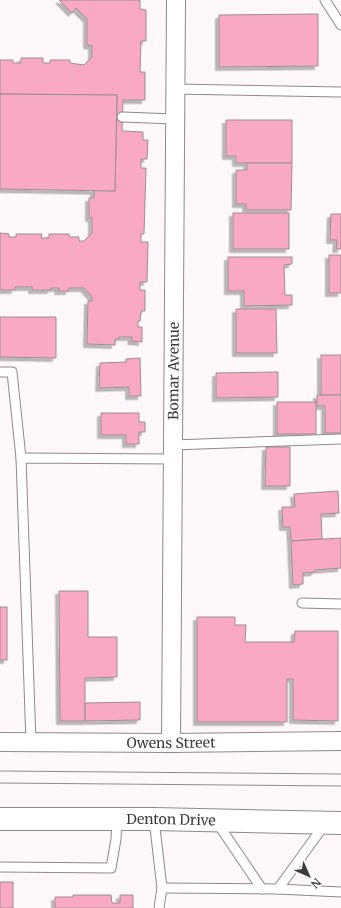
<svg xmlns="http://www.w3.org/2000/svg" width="341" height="908" viewBox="0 0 341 908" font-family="Merriweather,serif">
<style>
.building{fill:#f9a9c1;stroke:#9a8f92;filter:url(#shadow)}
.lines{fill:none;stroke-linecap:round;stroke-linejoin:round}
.lane-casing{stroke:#92878a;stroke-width:11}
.street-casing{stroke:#92878a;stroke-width:20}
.secondary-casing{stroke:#92878a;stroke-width:24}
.lane{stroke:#fff;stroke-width:9}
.street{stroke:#fff;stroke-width:18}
.secondary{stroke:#fff;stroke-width:22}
.tram{stroke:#8f8a8b;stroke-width:1}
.labels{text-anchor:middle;stroke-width:3.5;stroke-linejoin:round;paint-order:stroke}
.street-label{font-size:14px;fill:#403b3c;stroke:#fff}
</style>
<defs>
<filter id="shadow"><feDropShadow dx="-3.5" dy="3.5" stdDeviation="0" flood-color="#0004"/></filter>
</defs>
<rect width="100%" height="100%" fill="#fef8fa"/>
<g class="building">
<polygon points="59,0 140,0 140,9 146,10 146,41 141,41 140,72 145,72 145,100 123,100 122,131 143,132 143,140 148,140 147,159 141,159 141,168 146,168 144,234 141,234 141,242 148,242 147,282 140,282 140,290 145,290 145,311 141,311 140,321 138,321 138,327 142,327 142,342 131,341 132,337 119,337 119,339 115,339 115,345 87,344 88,301 92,301 92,297 84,288 69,288 69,291 58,291 59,288 51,288 51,290 32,290 32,287 15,287 15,290 0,290 0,233 9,234 9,237 16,237 16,234 42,234 41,238 49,238 49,234 69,234 70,237 79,237 79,241 84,241 92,233 92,218 89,218 89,198 94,198 94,190 115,191 117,95 0,94 0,60 13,60 13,63 21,63 21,58 43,58 43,63 50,63 50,60 70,60 70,63 84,65 92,57 92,46 87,45 87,19 76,8 72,13"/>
<polygon points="318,14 318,66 219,67 219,15"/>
<polygon points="0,94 117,95 115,191 0,189"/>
<polygon points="226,120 292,120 292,163 236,163 236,156 226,156"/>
<polygon points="247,163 292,163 291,210 246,210 246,204 236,204 236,170 247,170"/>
<rect x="233" y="213" width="56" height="36"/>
<polygon points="331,214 341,214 341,249 336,249 337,240 330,240"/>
<rect x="329" y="255" width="12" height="38"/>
<polygon points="228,257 292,257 292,264 284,265 285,295 292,295 292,305 244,306 244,291 228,291"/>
<polygon points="236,309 276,309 277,353 236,353"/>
<polygon points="0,317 56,317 56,358 0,357"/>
<rect x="321" y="355" width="20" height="40"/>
<polygon points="140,358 141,396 129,396 129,387 99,388 100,363 126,362 126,359"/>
<polygon points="278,372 278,397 216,398 216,373"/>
<polygon points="317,395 341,395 341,433 325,433 325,406 317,406"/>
<rect x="277" y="402" width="39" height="32"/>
<polygon points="101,413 139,413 139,422 145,422 145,432 139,432 139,444 126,444 126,435 101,435"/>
<polygon points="266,447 290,447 290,486 265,486"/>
<polygon points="338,491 339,513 321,514 322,539 291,541 290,527 283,527 282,507 295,507 294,494"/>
<polygon points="341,538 341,568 315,570 315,572 303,573 303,584 293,585 291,541"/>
<polygon points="59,591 88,591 88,637 117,637 117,677 85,678 85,721 60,721"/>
<rect x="0" y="607" width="7" height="53"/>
<polygon points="197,617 235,617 235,625 246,625 245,642 294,642 295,631 338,631 338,721 293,720 293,679 287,679 287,722 197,722"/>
<polygon points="140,702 140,720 85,721 85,703"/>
<rect x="0" y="882" width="13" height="26"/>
<polygon points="73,895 111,895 112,903 120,903 120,895 133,895 133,908 55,908 55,897 73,897"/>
</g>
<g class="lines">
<g class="lane-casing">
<g id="lane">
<polyline points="325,0 341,25"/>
<polyline points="175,89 341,92"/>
<polyline points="122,117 175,119"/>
<polyline points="0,372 12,372 21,458"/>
<polyline points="173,445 341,439"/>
<polyline points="302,603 341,604"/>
<polyline points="31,742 21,458 173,459"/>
<polyline points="154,819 162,888 159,908"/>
<polyline points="216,821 262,889"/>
<polyline points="0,867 111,868 116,839 117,819"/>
<polyline points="162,888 278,889 341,892"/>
<polyline points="278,889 325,824"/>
</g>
</g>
<g class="street-casing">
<g id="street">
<path id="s1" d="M 0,742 L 171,743 L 341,741"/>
<path id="s2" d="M 171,743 L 176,0"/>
</g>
</g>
<g class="secondary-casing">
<g id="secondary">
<path id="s3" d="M 0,819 L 154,819 L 341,823"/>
</g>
</g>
<use href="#lane" class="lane"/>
<use href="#street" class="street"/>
<use href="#secondary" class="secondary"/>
<g class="tram">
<polyline points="0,771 341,774"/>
<polyline points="0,783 341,786"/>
</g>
</g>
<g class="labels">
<g class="street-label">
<text dy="5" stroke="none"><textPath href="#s2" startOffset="372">Bomar Avenue</textPath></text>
<text dy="5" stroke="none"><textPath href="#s1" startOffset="171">Owens Street</textPath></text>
<text dy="5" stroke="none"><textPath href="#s3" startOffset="171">Denton Drive</textPath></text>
</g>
</g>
<g transform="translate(309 876) rotate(135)" stroke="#ffffff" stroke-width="3" paint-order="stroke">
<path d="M0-3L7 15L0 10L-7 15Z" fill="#403b3c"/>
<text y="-6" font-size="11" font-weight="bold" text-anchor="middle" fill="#403b3c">N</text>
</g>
</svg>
